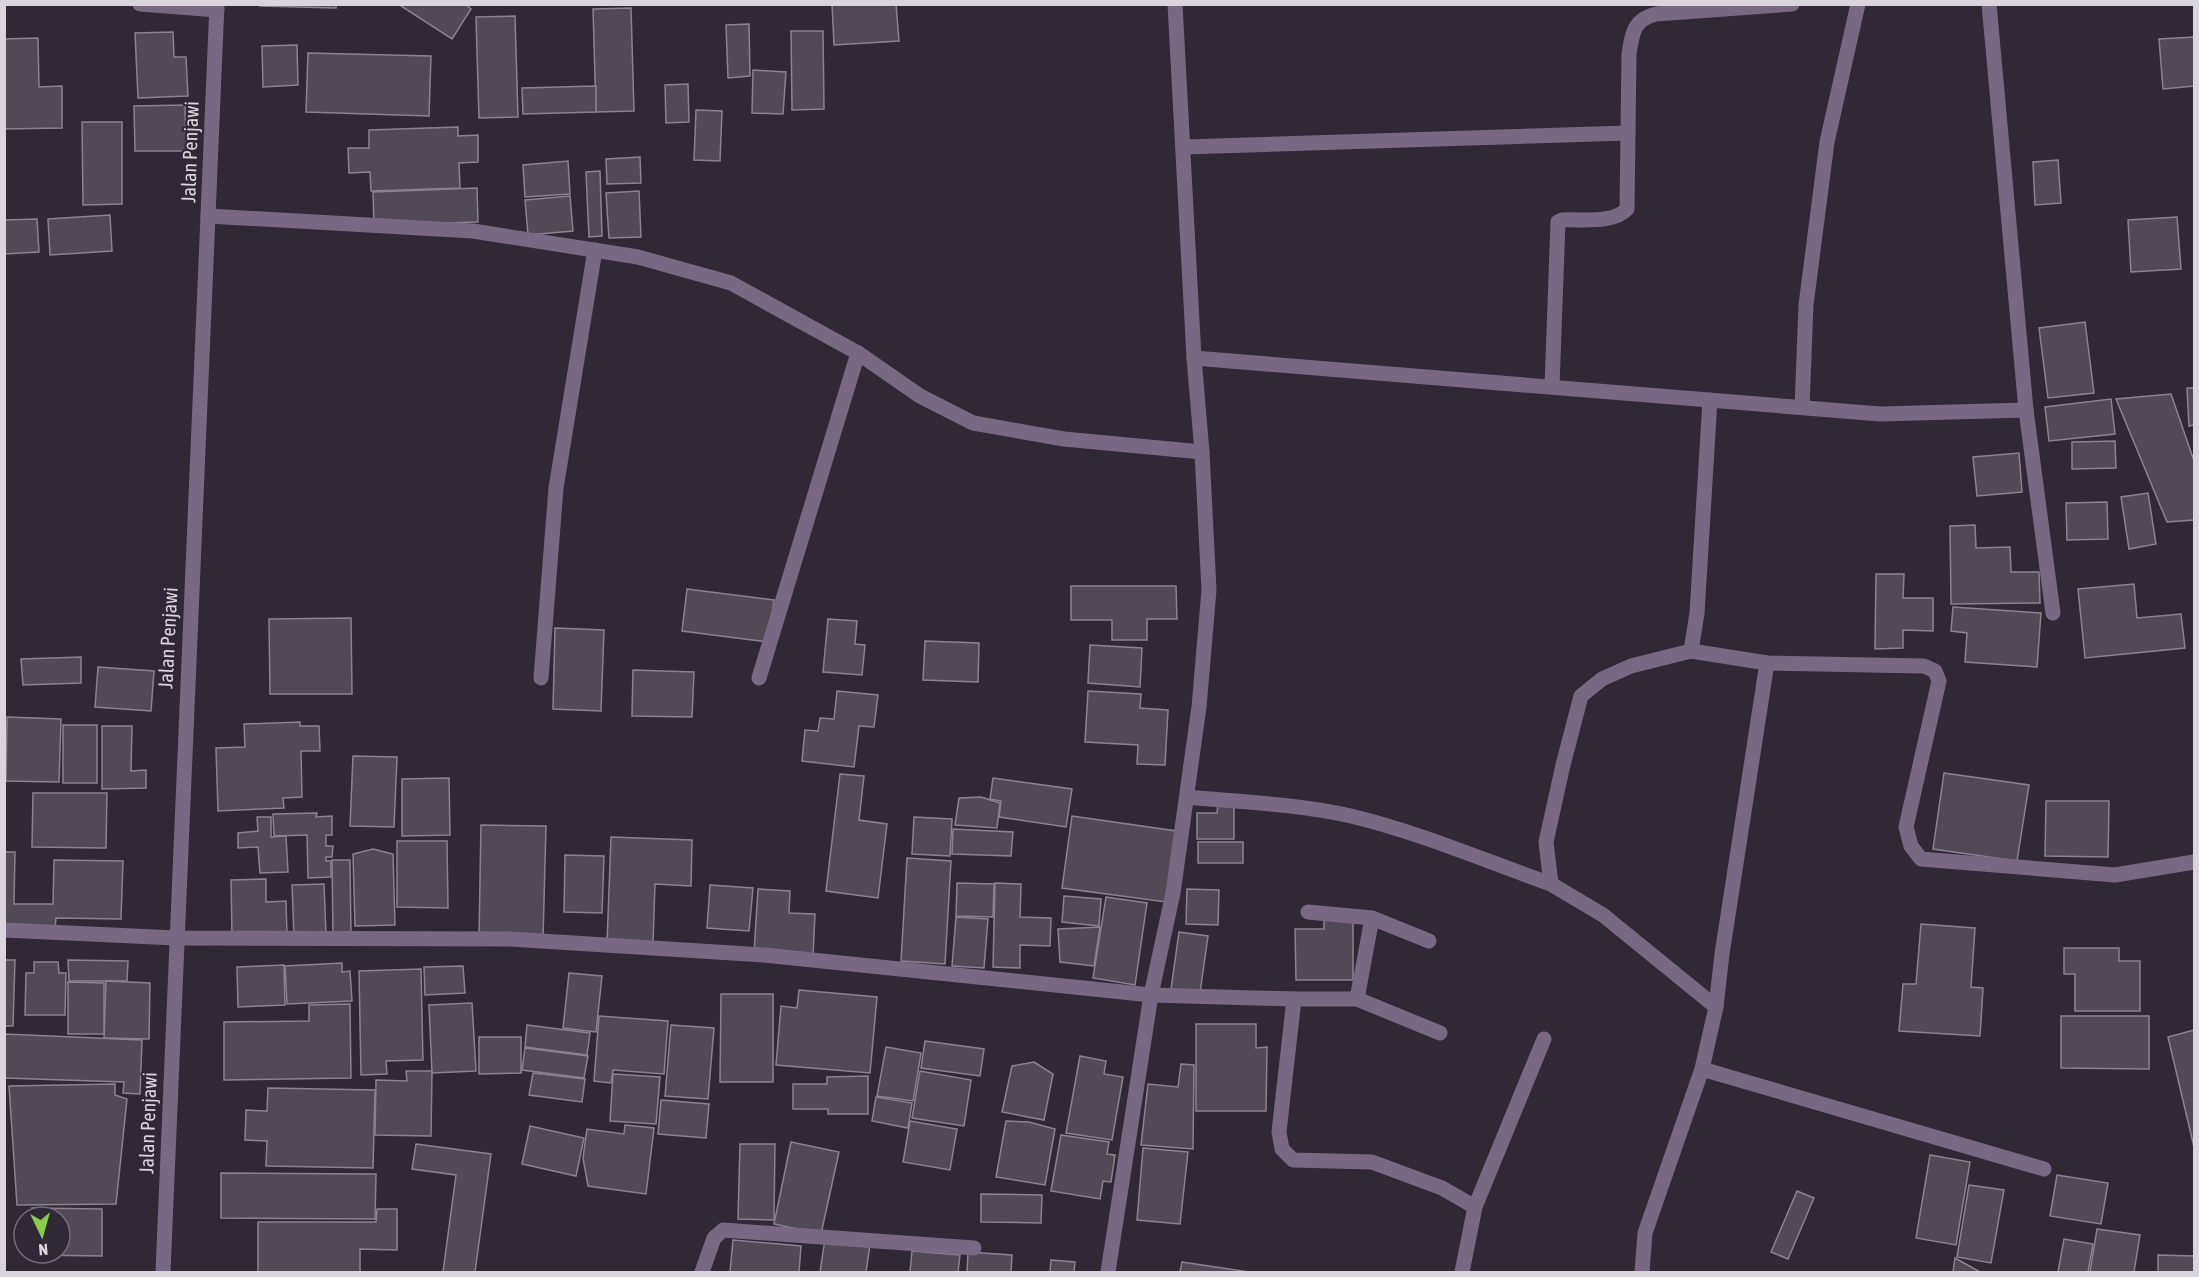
<svg xmlns="http://www.w3.org/2000/svg" width="2199" height="1277" viewBox="0 0 2199 1277" font-family="'Asap Condensed',sans-serif">
<style>
.building{fill:#524957;stroke:#8c8292;stroke-width:1.5}
.lines{fill:none;stroke-linecap:round;stroke-linejoin:round}
.minor{stroke:#786882;stroke-width:15}
.labels{text-anchor:middle;stroke-width:4.5;stroke-linejoin:round;paint-order:stroke}
.street-label{font-size:20px;fill:#dad5dd;stroke:#312835}
</style>
<rect width="100%" height="100%" fill="#312835"/>
<g class="building">
<polygon points="260,4 336,4 336,8 260,6"/>
<polygon points="398,4 465,4 471,9 452,39"/>
<polygon points="832,4 896,4 899,41 834,45"/>
<polygon points="631,8 634,111 596,112 593,9"/>
<polygon points="515,16 518,117 479,118 476,17"/>
<polygon points="749,24 750,76 728,78 726,25"/>
<polygon points="791,31 823,31 824,109 792,110"/>
<polygon points="173,32 174,57 186,57 188,96 138,98 135,33"/>
<polygon points="2194,37 2194,86 2163,89 2159,39"/>
<polygon points="38,38 39,87 62,86 62,128 4,129 4,39"/>
<polygon points="297,45 298,85 263,87 262,46"/>
<polygon points="308,53 431,56 429,116 306,112"/>
<polygon points="753,70 786,72 783,114 752,113"/>
<polygon points="688,84 689,122 666,123 665,85"/>
<polygon points="596,86 596,112 523,114 522,88"/>
<polygon points="185,105 186,151 135,151 134,106"/>
<polygon points="696,110 722,111 720,161 694,160"/>
<polygon points="82,122 122,122 122,204 83,205"/>
<polygon points="458,127 458,136 478,135 478,162 459,163 460,188 371,191 370,172 349,173 348,148 369,148 369,130"/>
<polygon points="640,157 641,183 607,184 606,159"/>
<polygon points="2058,160 2061,203 2035,205 2033,162"/>
<polygon points="568,161 570,194 525,197 523,165"/>
<polygon points="600,171 602,236 589,237 586,172"/>
<polygon points="477,188 478,222 374,225 373,192"/>
<polygon points="639,191 641,237 609,238 606,193"/>
<polygon points="570,196 573,231 528,235 525,200"/>
<polygon points="110,215 112,251 50,255 48,219"/>
<polygon points="2177,217 2181,269 2131,272 2128,220"/>
<polygon points="37,219 39,252 4,254 4,220"/>
<polygon points="2085,322 2094,393 2048,398 2039,328"/>
<polygon points="2187,388 2194,388 2194,425 2189,426"/>
<polygon points="2171,394 2194,461 2194,520 2167,522 2116,399"/>
<polygon points="2111,399 2115,434 2049,441 2045,407"/>
<polygon points="2115,441 2116,468 2072,469 2072,442"/>
<polygon points="2019,453 2022,492 1977,496 1973,457"/>
<polygon points="2148,493 2156,544 2129,549 2121,497"/>
<polygon points="2107,502 2108,539 2067,540 2066,503"/>
<polygon points="1975,525 1976,548 2010,547 2011,572 2039,572 2040,603 1951,604 1950,526"/>
<polygon points="1876,574 1904,574 1903,598 1933,598 1933,631 1903,630 1903,648 1875,649"/>
<polygon points="2134,584 2137,618 2181,614 2185,648 2085,658 2078,589"/>
<polygon points="1071,586 1176,586 1177,619 1147,619 1147,640 1112,640 1112,620 1071,620"/>
<polygon points="687,589 774,600 768,642 682,631"/>
<polygon points="1953,607 2041,613 2037,667 1965,662 1967,633 1951,631"/>
<polygon points="351,618 352,694 270,694 269,619"/>
<polygon points="828,619 857,621 855,644 865,645 862,675 823,672"/>
<polygon points="555,628 604,630 601,711 553,709"/>
<polygon points="925,641 979,643 978,682 923,680"/>
<polygon points="1090,645 1142,648 1140,687 1088,683"/>
<polygon points="81,657 81,683 23,685 21,659"/>
<polygon points="98,667 154,671 151,711 95,707"/>
<polygon points="633,670 694,672 692,717 632,716"/>
<polygon points="837,691 878,695 874,727 859,726 854,767 802,761 805,730 818,731 820,718 834,719"/>
<polygon points="1088,691 1141,694 1140,708 1168,710 1165,765 1137,764 1138,745 1085,742"/>
<polygon points="7,717 61,719 59,782 6,781"/>
<polygon points="300,722 300,726 319,726 320,751 301,751 302,797 283,798 284,808 218,811 216,748 245,747 244,724"/>
<rect x="63" y="725" width="34" height="58"/>
<polygon points="102,726 132,726 131,771 146,770 146,788 102,789"/>
<polygon points="353,756 397,757 394,827 350,826"/>
<polygon points="1944,773 2029,785 2017,861 1933,849"/>
<polygon points="840,774 864,776 859,820 887,824 878,898 826,891"/>
<polygon points="449,778 450,835 402,836 402,779"/>
<polygon points="993,778 1072,789 1066,827 999,817 1001,801 990,799"/>
<polygon points="33,793 107,793 106,848 32,847"/>
<polygon points="981,797 1000,803 997,828 955,825 959,798"/>
<polygon points="2046,801 2109,801 2108,857 2045,856"/>
<polygon points="1218,803 1234,803 1234,839 1197,839 1197,813 1217,813"/>
<polygon points="317,813 316,817 332,816 332,835 326,835 326,846 333,846 332,857 326,857 326,861 331,861 331,877 308,878 307,835 274,836 273,814"/>
<polygon points="1072,816 1176,831 1166,902 1062,888"/>
<polygon points="257,817 271,817 271,837 286,836 288,872 260,873 258,847 238,848 238,833 258,831"/>
<polygon points="914,817 952,819 950,856 912,854"/>
<polygon points="481,825 546,826 543,938 479,937"/>
<polygon points="953,829 1013,832 1011,856 952,854"/>
<polygon points="611,837 692,840 691,886 655,884 653,944 607,943"/>
<polygon points="397,841 447,841 448,908 397,907"/>
<rect x="1198" y="842" width="45" height="21"/>
<polygon points="373,849 393,854 395,925 355,926 353,854"/>
<polygon points="4,852 15,852 14,904 53,904 54,860 123,861 121,919 56,918 55,928 4,927"/>
<polygon points="565,855 604,856 602,913 564,912"/>
<polygon points="907,858 951,861 945,964 901,961"/>
<polygon points="332,860 350,860 351,935 333,936"/>
<polygon points="266,879 266,902 286,901 287,935 232,936 231,880"/>
<polygon points="957,883 994,884 993,917 956,916"/>
<polygon points="995,883 1021,884 1020,917 1051,918 1050,946 1020,945 1020,968 993,967"/>
<polygon points="324,884 326,935 294,937 292,885"/>
<polygon points="710,885 753,888 749,931 707,928"/>
<polygon points="758,889 790,891 789,913 815,914 813,956 754,953"/>
<polygon points="1187,889 1219,890 1218,925 1186,924"/>
<polygon points="1064,896 1101,899 1099,926 1062,922"/>
<polygon points="1106,897 1147,903 1135,985 1093,978"/>
<polygon points="956,917 988,919 984,968 952,966"/>
<polygon points="1353,918 1353,980 1296,980 1295,929 1324,929 1324,919"/>
<polygon points="1921,924 1975,928 1971,987 1983,988 1980,1036 1899,1031 1903,984 1916,984"/>
<polygon points="1100,927 1094,966 1060,962 1058,929"/>
<polygon points="1179,932 1208,936 1200,993 1171,989"/>
<polygon points="2064,948 2119,948 2119,961 2140,961 2140,1011 2075,1011 2075,974 2064,974"/>
<polygon points="4,960 15,960 13,1026 4,1026"/>
<polygon points="68,960 128,961 127,981 69,981"/>
<polygon points="34,962 58,962 59,973 66,973 65,1015 25,1015 26,973 34,973"/>
<polygon points="342,963 342,972 350,971 352,1001 287,1004 285,966"/>
<polygon points="284,965 285,1005 238,1007 237,967"/>
<polygon points="463,966 465,993 425,995 424,967"/>
<polygon points="421,969 423,1060 386,1061 387,1074 361,1075 359,971"/>
<polygon points="569,973 602,976 596,1032 563,1028"/>
<polygon points="106,981 150,983 149,1039 104,1038"/>
<polygon points="68,982 104,983 104,1034 68,1034"/>
<polygon points="799,990 877,997 870,1073 776,1065 781,1006 797,1008"/>
<polygon points="721,994 773,994 773,1082 720,1082"/>
<polygon points="472,1003 476,1071 432,1073 429,1005"/>
<polygon points="350,1004 351,1078 224,1080 224,1022 309,1021 309,1005"/>
<polygon points="599,1016 668,1021 664,1074 613,1070 611,1083 594,1081"/>
<polygon points="2061,1016 2149,1016 2149,1069 2061,1068"/>
<polygon points="1196,1024 1256,1024 1256,1048 1267,1047 1266,1111 1196,1111"/>
<polygon points="527,1025 590,1033 587,1055 525,1047"/>
<polygon points="671,1025 714,1028 708,1099 665,1096"/>
<polygon points="2194,1030 2194,1147 2168,1037"/>
<polygon points="4,1034 142,1040 140,1094 123,1093 124,1082 4,1078"/>
<polygon points="479,1037 521,1037 521,1073 479,1074"/>
<polygon points="925,1041 984,1049 980,1076 921,1068"/>
<polygon points="886,1047 921,1053 913,1101 877,1096"/>
<polygon points="525,1048 588,1056 584,1078 522,1070"/>
<polygon points="1080,1056 1106,1061 1104,1074 1123,1077 1112,1140 1066,1133"/>
<polygon points="1034,1062 1053,1074 1044,1120 1002,1112 1012,1066"/>
<polygon points="1181,1064 1194,1065 1193,1149 1141,1145 1148,1084 1178,1087"/>
<polygon points="406,1071 432,1071 431,1136 375,1135 376,1080 407,1081"/>
<polygon points="920,1071 971,1080 964,1126 912,1118"/>
<polygon points="533,1073 585,1079 582,1102 529,1095"/>
<polygon points="613,1074 660,1077 656,1124 610,1121"/>
<polygon points="868,1076 868,1114 828,1114 828,1109 793,1109 793,1084 827,1084 827,1077"/>
<polygon points="115,1084 115,1095 127,1099 116,1204 17,1205 9,1086"/>
<polygon points="268,1088 375,1090 373,1168 266,1166 267,1141 245,1140 246,1110 267,1111"/>
<polygon points="876,1097 912,1103 908,1128 872,1121"/>
<polygon points="661,1100 709,1104 706,1138 658,1134"/>
<polygon points="910,1121 957,1129 950,1170 903,1162"/>
<polygon points="1006,1121 1029,1122 1055,1129 1045,1185 996,1177"/>
<polygon points="625,1125 654,1128 646,1194 588,1186 583,1158 587,1129 624,1134"/>
<polygon points="530,1126 584,1138 576,1176 522,1164"/>
<polygon points="1061,1135 1109,1142 1107,1154 1115,1155 1111,1182 1103,1181 1100,1199 1051,1191"/>
<polygon points="791,1142 839,1152 821,1234 774,1224"/>
<polygon points="416,1144 491,1154 475,1272 443,1272 456,1175 412,1169"/>
<polygon points="740,1144 775,1144 774,1220 738,1219"/>
<polygon points="1143,1148 1188,1152 1180,1224 1137,1220"/>
<polygon points="1930,1155 1970,1162 1956,1245 1916,1238"/>
<polygon points="221,1173 376,1174 375,1219 221,1218"/>
<polygon points="2057,1175 2108,1183 2101,1224 2050,1216"/>
<polygon points="1969,1185 2004,1190 1991,1263 1957,1257"/>
<polygon points="1797,1191 1814,1198 1788,1259 1771,1252"/>
<polygon points="981,1194 1042,1195 1041,1223 981,1222"/>
<polygon points="32,1208 102,1209 102,1256 32,1255 32,1253 60,1253 60,1217 32,1217"/>
<polygon points="377,1209 397,1209 397,1250 360,1249 360,1272 258,1272 258,1222 376,1222"/>
<polygon points="2097,1229 2140,1235 2134,1272 2090,1272"/>
<polygon points="825,1239 870,1245 866,1272 820,1272"/>
<polygon points="2064,1239 2093,1244 2088,1272 2058,1272"/>
<polygon points="733,1240 801,1246 799,1272 730,1272"/>
<polygon points="912,1251 960,1255 958,1272 910,1272"/>
<polygon points="968,1252 1012,1255 1011,1272 967,1272"/>
<polygon points="2158,1255 2194,1256 2194,1272 2158,1272"/>
<polygon points="1955,1258 1980,1272 1953,1272"/>
<polygon points="1051,1260 1075,1262 1074,1272 1050,1272"/>
<polygon points="1182,1262 1249,1272 1180,1272"/>
</g>
<g class="lines">
<g class="minor">
<polyline points="140,4 217,10"/>
<polyline points="1989,4 2026,410 2053,613"/>
<polyline points="1184,147 1628,133"/>
<polyline points="208,216 473,231 638,257 731,283 858,353 920,396 973,423 1064,439 1202,452"/>
<polyline points="1194,358 1880,414 2026,410"/>
<path d="M 1552,386 L 1558,222 L 1562,220 C 1582,219 1613,224 1627,209 L 1629,54 C 1632,33 1634,19 1656,14 L 1792,4"/>
<polyline points="1802,407 1806,305 1827,142 1858,4"/>
<polyline points="1691,651 1697,613 1710,400"/>
<polyline points="541,678 556,488 595,250"/>
<polyline points="759,678 858,353"/>
<path d="M 1187,797 C 1241,802 1297,804 1351,816 C 1418,832 1486,861 1551,884"/>
<polyline points="1308,912 1372,918 1357,999"/>
<polyline points="1372,918 1429,941"/>
<polyline points="4,930 176,938 510,939 764,955 1151,995 1294,999 1357,999 1440,1033"/>
<polyline points="1294,999 1279,1132 1282,1149 1293,1160 1372,1162 1442,1188 1475,1207 1462,1272"/>
<polyline points="1716,1007 1603,915 1551,884 1546,842 1563,765 1581,696 1602,679 1631,666 1691,651 1767,663 1924,666 1935,671 1939,681 1906,827 1911,846 1921,859 2115,875 2194,862"/>
<polyline points="1702,1069 2044,1169"/>
<polyline points="1475,1207 1544,1039"/>
<polyline points="163,1272 217,4"/>
<polyline points="702,1272 714,1238 723,1230 974,1248"/>
<polyline points="1108,1272 1151,995 1173,893 1199,707 1209,590 1202,452 1194,358 1175,4"/>
<polyline points="1642,1272 1645,1233 1702,1069 1716,1007 1722,954 1767,663"/>
</g>
</g>
<g class="labels">
<g class="street-label">
<text transform="translate(190 152) rotate(-88)" y="7">Jalan Penjawi</text>
<text transform="translate(168 638) rotate(-87)" y="7">Jalan Penjawi</text>
<text transform="translate(148 1123) rotate(-88)" y="7">Jalan Penjawi</text>
</g>
</g>
<rect width="2199" height="1277" fill="none" stroke="#dad5dd" stroke-width="12"/>
<g transform="translate(42 1235) rotate(175)"><circle r="28" fill="#312835" stroke="#756d78" stroke-width="1.5"/>
<path d="M0-4.5L10 22L0 15L-10 22Z" fill="#87cf4a"/>
<text y="-9" font-size="16" font-weight="bold" text-anchor="middle" fill="#dad5dd">N</text>
</g>
</svg>
